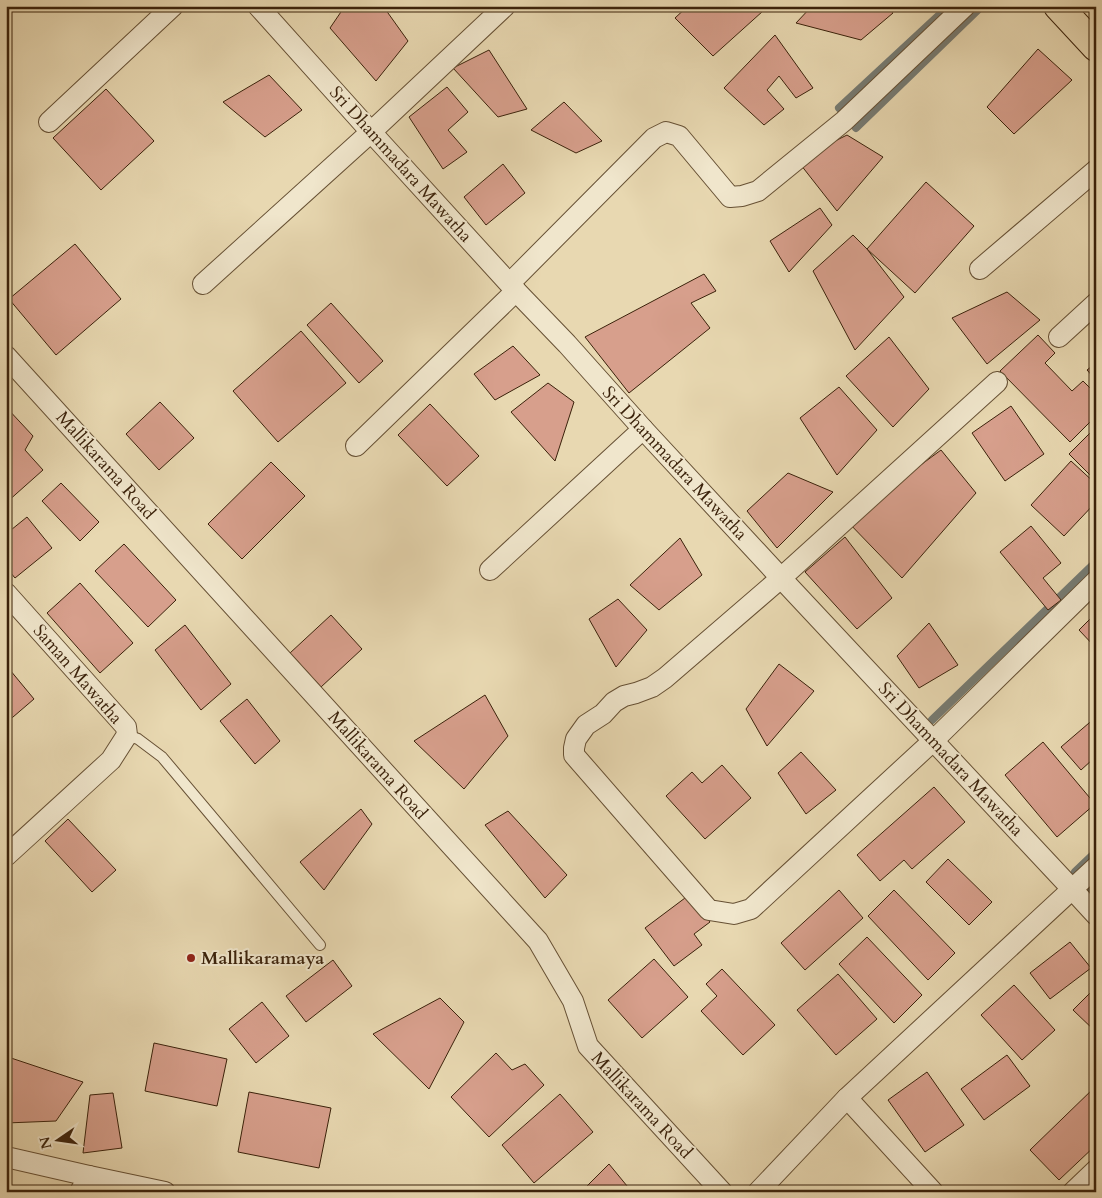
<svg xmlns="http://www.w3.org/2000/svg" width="1102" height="1198" viewBox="0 0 1102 1198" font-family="Cardo,serif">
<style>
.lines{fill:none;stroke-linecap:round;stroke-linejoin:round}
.stream{stroke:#767b73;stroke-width:8}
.building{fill:#d79f8c;stroke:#3b220b}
.service-casing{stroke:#665034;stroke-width:12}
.minor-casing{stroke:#665034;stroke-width:22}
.primary-casing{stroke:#3b220b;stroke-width:30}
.service{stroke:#f0e6cc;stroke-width:10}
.minor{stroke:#f0e6cc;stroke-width:20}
.primary{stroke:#e8d8b1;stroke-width:28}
.poi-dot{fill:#8f2418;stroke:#f0e6cc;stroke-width:2}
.labels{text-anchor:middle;stroke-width:4;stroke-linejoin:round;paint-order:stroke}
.street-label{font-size:18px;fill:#3b220b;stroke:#f0e6cc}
.poi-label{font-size:18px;font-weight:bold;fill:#3b220b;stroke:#f0e6cc;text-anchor:start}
</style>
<rect width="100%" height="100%" fill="#e8d8b1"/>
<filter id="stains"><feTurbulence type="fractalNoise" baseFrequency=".004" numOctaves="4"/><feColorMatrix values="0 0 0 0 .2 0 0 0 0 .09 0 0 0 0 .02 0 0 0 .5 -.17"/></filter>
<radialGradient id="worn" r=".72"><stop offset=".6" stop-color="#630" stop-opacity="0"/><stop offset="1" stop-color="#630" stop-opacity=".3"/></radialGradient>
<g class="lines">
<g class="stream">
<polyline points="839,108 949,6"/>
<polyline points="856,128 982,6"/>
<polyline points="932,720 1096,562"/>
<polyline points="1075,872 1096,852"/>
<polyline points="1091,889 1096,884"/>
</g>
</g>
<g class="building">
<polygon points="345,6 383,6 408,41 376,81 330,28"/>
<polygon points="688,6 759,6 763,11 713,56 675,18"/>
<polygon points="812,6 888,6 893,13 861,40 796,23"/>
<polygon points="775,35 813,88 796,98 779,76 767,90 784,109 764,125 724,88"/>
<polygon points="1038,49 1072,80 1014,134 987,107"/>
<polygon points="489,50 527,109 498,117 453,68"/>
<polygon points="269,75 302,110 265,137 223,102"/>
<polygon points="447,87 468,112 448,130 467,152 443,169 409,117"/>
<polygon points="106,89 154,141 101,190 53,138"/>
<polygon points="564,102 602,141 576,153 531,130"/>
<polygon points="847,135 883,157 837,211 797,160"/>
<polygon points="503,164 525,193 486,225 464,197"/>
<polygon points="926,182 974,226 915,293 867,249"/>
<polygon points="820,208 832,225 789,272 770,241"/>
<polygon points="853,235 867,249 904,297 855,350 813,271"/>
<polygon points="75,244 121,299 56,355 9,299"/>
<polygon points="704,274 716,291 691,303 710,328 629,393 585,337"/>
<polygon points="1007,292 1040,320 987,364 952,318"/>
<polygon points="331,303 383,361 359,383 307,325"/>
<polygon points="301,331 346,383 278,442 233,391"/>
<polygon points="1038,335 1055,353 1045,363 1072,391 1083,381 1096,394 1096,416 1070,442 1000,371"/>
<polygon points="889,337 929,389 893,427 846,376"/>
<polygon points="513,346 540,375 495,400 474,374"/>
<polygon points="1096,363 1096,380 1087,370"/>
<polygon points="548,383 574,402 555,461 511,412"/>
<polygon points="839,387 877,430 837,475 800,418"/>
<polygon points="160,402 194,438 159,470 126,434"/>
<polygon points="430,404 479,456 447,486 398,435"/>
<polygon points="1011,406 1044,454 1005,481 972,433"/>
<polygon points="6,407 33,436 25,450 43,470 7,502 6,501"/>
<polygon points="1096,427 1096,481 1069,454"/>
<polygon points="941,450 976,493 902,578 846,520"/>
<polygon points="1071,461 1096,484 1096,502 1064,536 1031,505"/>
<polygon points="271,462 305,496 242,559 208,524"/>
<polygon points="788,473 833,492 777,548 747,511"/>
<polygon points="61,483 99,522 80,541 42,501"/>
<polygon points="27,517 52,548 15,578 6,567 6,534"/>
<polygon points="1031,526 1061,563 1043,578 1061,600 1048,610 1000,552"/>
<polygon points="845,537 892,598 857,629 805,572"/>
<polygon points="680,538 702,575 659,610 630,585"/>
<polygon points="124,544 176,600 148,627 95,571"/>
<polygon points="80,583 133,643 100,673 47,613"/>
<polygon points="618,599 647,630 616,667 589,619"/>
<polygon points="1096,613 1096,648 1079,630"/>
<polygon points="331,615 362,649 321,687 290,653"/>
<polygon points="929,623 958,665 919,688 897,656"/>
<polygon points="185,625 231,684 201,710 155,650"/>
<polygon points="779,664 814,691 767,746 746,709"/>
<polygon points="10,670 34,699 6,723 6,673"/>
<polygon points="485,695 508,736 464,789 414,741"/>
<polygon points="247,699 280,741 255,764 220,721"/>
<polygon points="1096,717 1096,764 1092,760 1081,770 1061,747"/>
<polygon points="1043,742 1095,804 1057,837 1005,775"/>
<polygon points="801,752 836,790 806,814 778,773"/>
<polygon points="722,765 751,798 705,839 666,796 692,772 702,783"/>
<polygon points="934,787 965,822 912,869 904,860 880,881 857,855"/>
<polygon points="361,809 372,824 324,890 300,862"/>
<polygon points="508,811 567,875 545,898 485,825"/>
<polygon points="68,819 116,870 92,892 45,841"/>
<polygon points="948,859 992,902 969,925 926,882"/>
<polygon points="839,890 863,918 805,970 781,943"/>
<polygon points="894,890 955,953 928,980 868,916"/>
<polygon points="689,895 710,922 694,934 702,945 674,966 645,928"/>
<polygon points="867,937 922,995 894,1023 839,964"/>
<polygon points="1070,942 1091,968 1050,999 1030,973"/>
<polygon points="654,959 688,997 642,1038 608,1000"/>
<polygon points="333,960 352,986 306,1022 286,996"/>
<polygon points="722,969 775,1025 743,1055 701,1011 717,996 706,984"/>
<polygon points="838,974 877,1019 836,1055 797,1010"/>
<polygon points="1014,985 1055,1030 1022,1060 981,1015"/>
<polygon points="1096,987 1096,1032 1073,1010"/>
<polygon points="440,998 464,1022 429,1089 373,1034"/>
<polygon points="262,1002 289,1036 256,1063 229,1029"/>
<polygon points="154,1043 227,1059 217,1106 145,1091"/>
<polygon points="496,1053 512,1070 525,1064 544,1085 489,1137 451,1097"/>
<polygon points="1007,1055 1030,1086 984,1120 961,1089"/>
<polygon points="11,1058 83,1082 56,1121 6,1123 6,1077"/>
<polygon points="927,1072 964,1125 925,1152 888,1100"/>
<polygon points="1096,1086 1096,1145 1059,1180 1030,1150"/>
<polygon points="249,1092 331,1108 319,1168 238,1152"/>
<polygon points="113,1093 122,1148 83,1153 90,1095"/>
<polygon points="560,1094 593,1132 534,1183 502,1145"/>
<polygon points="609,1164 632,1192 581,1192"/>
</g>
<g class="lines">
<g class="service-casing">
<polyline id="service" points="127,735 138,739 162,757 320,945"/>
</g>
<g class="minor-casing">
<g id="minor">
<polyline points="258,6 371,132 516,291 567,344 643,429 781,578 1072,889 1096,915"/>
<polyline points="49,122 173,6"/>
<polyline points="980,269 1096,170"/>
<polyline points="510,283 654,138 666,132 679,136 730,197 742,196 758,191 844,121 965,6"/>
<polyline points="203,284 371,132 505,6"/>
<polyline points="1059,337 1096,303"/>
<polyline points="6,356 538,941 573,1001 588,1046 722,1192"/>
<polyline points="997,382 781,578 665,678 652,687 636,693 624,696 614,702 603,714 586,725 576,739 574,748 574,755 709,910 734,914 751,909 934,740 1096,581"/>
<polyline points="356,446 516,291"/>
<polyline points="490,570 643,429"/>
<polyline points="6,593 126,727 127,735 111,760 6,856"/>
<polyline points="847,1098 933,1192"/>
<polyline points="6,1157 89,1176 165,1192"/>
<polyline points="80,1192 89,1176"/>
<polyline points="758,1192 847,1098 1096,867"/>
<polyline points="1073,1192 1096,1170"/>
</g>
</g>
<g class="primary-casing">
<polyline id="primary" points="1058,6 1096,47"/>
</g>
<use href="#service" class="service"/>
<use href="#minor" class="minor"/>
<use href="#primary" class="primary"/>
</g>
<circle class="poi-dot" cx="191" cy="958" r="5"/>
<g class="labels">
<g class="street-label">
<text transform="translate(401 164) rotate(48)" y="6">Sri Dhammadara Mawatha</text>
<text transform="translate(675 463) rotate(47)" y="6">Sri Dhammadara Mawatha</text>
<text transform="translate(106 465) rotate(48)" y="6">Mallikarama Road</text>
<text transform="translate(78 674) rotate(49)" y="6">Saman Mawatha</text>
<text transform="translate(951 759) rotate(47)" y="6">Sri Dhammadara Mawatha</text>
<text transform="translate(378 765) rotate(48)" y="6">Mallikarama Road</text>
<text transform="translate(642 1105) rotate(47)" y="6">Mallikarama Road</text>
</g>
<g class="poi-label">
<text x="201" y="964">Mallikaramaya</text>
</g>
</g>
<rect width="1102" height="1198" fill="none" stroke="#e8d8b1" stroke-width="25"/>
<rect x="8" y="8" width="1087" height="1183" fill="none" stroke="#3b220b" stroke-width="2.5"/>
<rect x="12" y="12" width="1077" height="1173" fill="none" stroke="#3b220b"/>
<g transform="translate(58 1140) rotate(257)" stroke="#f0e6cc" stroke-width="4" paint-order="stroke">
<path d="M0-4L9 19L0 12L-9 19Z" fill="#3b220b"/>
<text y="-8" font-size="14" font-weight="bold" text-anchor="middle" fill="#3b220b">N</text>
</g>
<rect width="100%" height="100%" filter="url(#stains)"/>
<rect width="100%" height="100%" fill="url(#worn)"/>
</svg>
